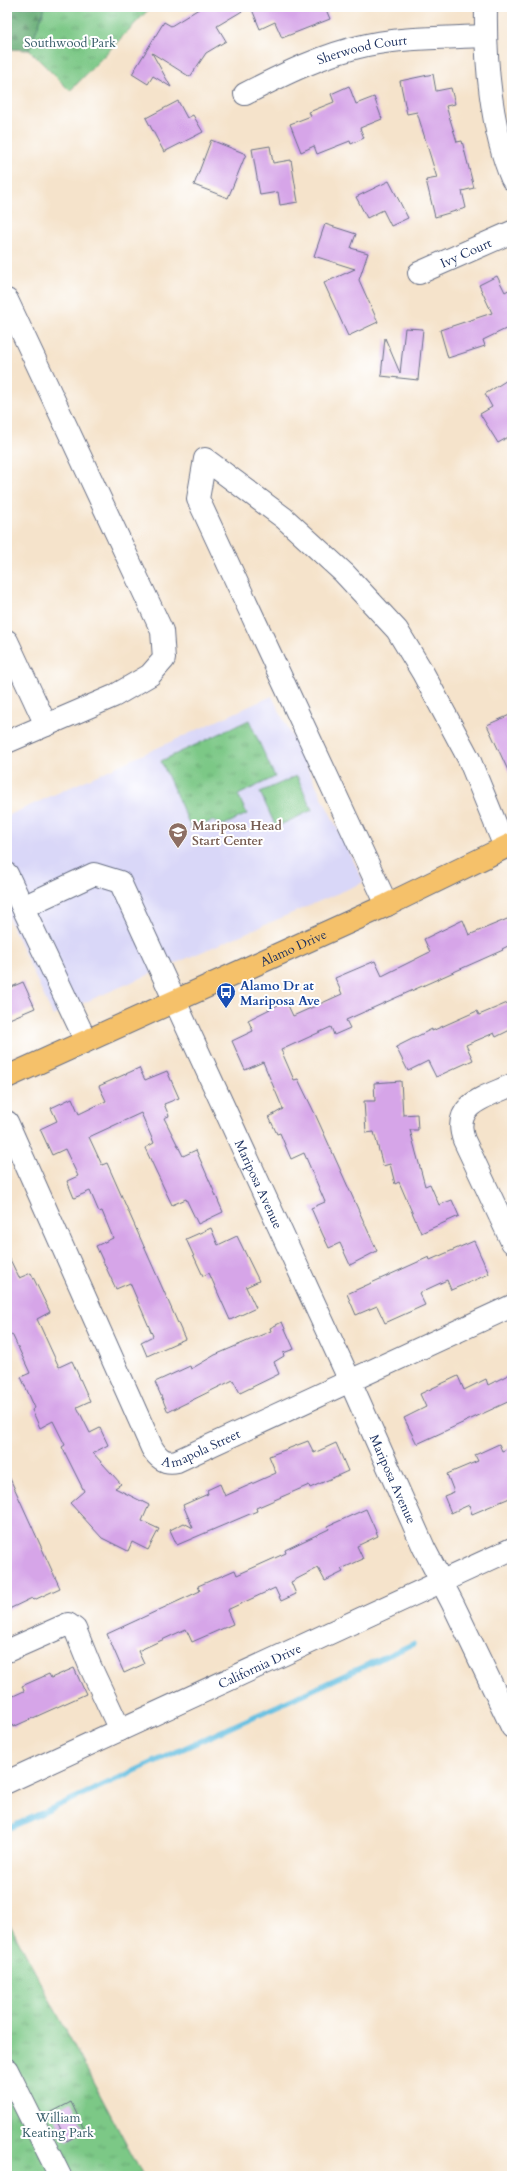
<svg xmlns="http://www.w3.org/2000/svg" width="519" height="2183" viewBox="0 0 519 2183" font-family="Cardo,serif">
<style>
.built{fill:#d9d7f8}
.grass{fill:url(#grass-tufts);stroke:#4c7c72}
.forest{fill:url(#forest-firs);stroke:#406e68}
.pitch{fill:#7cc886;stroke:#4c7c72}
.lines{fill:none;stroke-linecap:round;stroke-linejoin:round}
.stream{stroke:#62bee0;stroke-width:5.5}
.building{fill:#d6a5e8}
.minor-casing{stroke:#676e84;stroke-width:24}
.major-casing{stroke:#676e84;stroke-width:24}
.minor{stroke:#fff;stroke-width:22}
.major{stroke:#f5c16b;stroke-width:22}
.labels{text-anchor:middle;stroke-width:4;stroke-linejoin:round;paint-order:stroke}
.park-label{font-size:13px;fill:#385d6a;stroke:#fff}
.street-label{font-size:13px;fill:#1b2f5e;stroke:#fff}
.education-label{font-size:13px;font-weight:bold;fill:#785e54;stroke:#fff;text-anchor:start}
.transit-label{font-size:13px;font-weight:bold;fill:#164399;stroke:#fff;text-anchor:start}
</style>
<defs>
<pattern id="grass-tufts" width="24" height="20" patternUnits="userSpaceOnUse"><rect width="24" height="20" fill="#7cc886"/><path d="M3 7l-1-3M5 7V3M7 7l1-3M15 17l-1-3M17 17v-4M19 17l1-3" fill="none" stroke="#65a371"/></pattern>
<pattern id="forest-firs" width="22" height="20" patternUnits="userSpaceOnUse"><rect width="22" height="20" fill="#65ac73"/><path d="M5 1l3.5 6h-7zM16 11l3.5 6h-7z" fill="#528c62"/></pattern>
</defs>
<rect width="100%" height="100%" fill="#fff"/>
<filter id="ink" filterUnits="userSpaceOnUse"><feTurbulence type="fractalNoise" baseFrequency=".025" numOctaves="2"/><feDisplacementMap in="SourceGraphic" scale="8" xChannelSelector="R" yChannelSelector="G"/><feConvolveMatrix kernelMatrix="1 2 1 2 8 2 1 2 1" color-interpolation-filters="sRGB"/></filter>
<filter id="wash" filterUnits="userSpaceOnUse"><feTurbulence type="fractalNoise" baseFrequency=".012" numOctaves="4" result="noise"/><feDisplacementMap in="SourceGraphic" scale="16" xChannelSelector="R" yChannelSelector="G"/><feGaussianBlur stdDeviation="0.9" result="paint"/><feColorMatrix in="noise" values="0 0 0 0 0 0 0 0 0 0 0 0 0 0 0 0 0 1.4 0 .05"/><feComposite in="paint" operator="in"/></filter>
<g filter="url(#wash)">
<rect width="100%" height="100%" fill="#f5e3cb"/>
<polygon class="built" points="272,696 364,882 53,1016 7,915 7,816"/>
<g class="grass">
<polygon points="45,7 151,7 70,91 29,50"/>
<polygon points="249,720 275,777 238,795 247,814 224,825 212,821 192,830 161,761"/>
<polygon points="7,1919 143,2176 7,2176"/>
</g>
<polygon class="forest" points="7,7 45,7 29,50 7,49"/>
<polygon class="pitch" points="297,776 312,810 276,827 260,792"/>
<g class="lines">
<polyline class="stream" points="7,1829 413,1644"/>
</g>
<g id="blocks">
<g class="building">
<polygon points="202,7 249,7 217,26 226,41 206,53 190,77 152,53 171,87 153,76 148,84 132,74 164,22 171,26"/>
<polygon points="251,7 325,7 330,19 282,38 275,22 260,29"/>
<polygon points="433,74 436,91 451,88 455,104 446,106 457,142 462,141 474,188 462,191 466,208 435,217 426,180 437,178 417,112 407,114 400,81"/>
<polygon points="349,86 356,104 374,97 382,119 360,128 364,138 351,144 350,141 317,154 314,146 301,152 290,124 311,116 309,112 334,102 331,94"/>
<polygon points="178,101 187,118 193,115 203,132 164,152 146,118"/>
<polygon points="211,140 246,154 228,198 194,185"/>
<polygon points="270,146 273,163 291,160 298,202 280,205 278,192 260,195 252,149"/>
<polygon points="389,181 408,218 391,226 383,210 367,218 356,197"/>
<polygon points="325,224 356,234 351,248 368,253 359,280 378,322 348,336 324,283 355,269 314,256"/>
<polygon points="497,276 505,292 512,288 512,326 483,340 485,346 448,358 440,330 492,313 479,285"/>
<polygon points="405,328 423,329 418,380 381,376 385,338 400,373"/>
<polygon points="512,377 512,435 498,443 480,414 492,407 485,394"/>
<polygon points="512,714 512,779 487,725"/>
<polygon points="512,917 512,944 502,949 503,950 346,1020 350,1028 334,1035 331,1027 281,1050 294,1080 298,1079 316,1116 377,1251 350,1265 340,1243 329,1248 322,1233 311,1208 325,1202 304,1153 291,1159 280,1133 277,1134 269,1117 283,1109 263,1062 245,1070 232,1041 253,1031 248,1020 286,1001 293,1016 342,994 335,978 375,961 382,976 430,952 424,939 463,920 469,935"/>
<polygon points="23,982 35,1008 7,1020 7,989"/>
<polygon points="512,1001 512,1029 496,1037 494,1033 466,1045 473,1060 436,1077 428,1061 408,1071 396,1047 432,1029 432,1031 477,1011 479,1015"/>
<polygon points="139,1068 145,1080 167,1071 179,1098 164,1104 169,1116 164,1118 183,1156 196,1150 223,1212 198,1224 186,1199 172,1205 145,1148 154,1143 141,1113 89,1137 102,1165 107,1163 185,1339 147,1356 141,1342 153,1336 130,1283 116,1289 96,1246 113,1238 102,1211 99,1212 90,1191 74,1198 67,1181 78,1176 65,1149 52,1155 40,1129 57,1121 51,1108 72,1098 79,1114 106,1101 99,1086"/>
<polygon points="401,1081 403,1115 417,1114 418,1130 410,1130 425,1186 430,1184 439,1205 452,1200 459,1216 421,1233 399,1182 395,1184 390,1164 383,1166 374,1132 366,1133 364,1101 375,1101 374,1083"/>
<polygon points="211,1228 218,1245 237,1236 259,1281 246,1287 256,1308 230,1320 209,1273 203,1276 186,1239"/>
<polygon points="474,1241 489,1274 451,1290 447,1280 419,1293 425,1305 385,1323 377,1306 356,1315 347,1294 429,1257 430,1260"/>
<polygon points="7,1253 19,1278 31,1273 50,1312 37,1319 59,1367 72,1361 90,1401 77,1407 90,1433 100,1428 108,1445 93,1453 121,1484 115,1488 149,1505 142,1521 159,1529 148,1550 132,1542 128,1551 102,1538 70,1503 84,1491 62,1447 65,1445 53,1421 40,1428 32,1410 35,1408 21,1377 30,1373 12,1334 7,1336"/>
<polygon points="282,1322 294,1349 283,1353 284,1356 274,1362 279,1374 240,1393 233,1380 168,1412 155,1382 190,1366 191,1369 215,1355 271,1331 270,1328"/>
<polygon points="512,1373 512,1400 417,1444 404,1418 426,1407 420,1394 458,1376 464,1390 486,1379 488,1385"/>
<polygon points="308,1441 314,1453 336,1443 348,1471 310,1488 309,1485 256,1508 257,1511 177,1545 170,1530 184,1523 193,1528 183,1505 208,1494 207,1490 220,1484 225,1496 276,1473 269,1456"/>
<polygon points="499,1444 502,1451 512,1447 512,1497 472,1514 469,1505 451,1513 444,1496 454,1492 447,1474 478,1461 475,1455"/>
<polygon points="7,1472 60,1588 34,1600 32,1598 7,1610"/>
<polygon points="366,1509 378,1536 357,1546 363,1559 341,1569 343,1572 325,1581 318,1568 291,1582 296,1594 281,1601 275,1588 227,1610 233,1624 192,1642 186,1629 138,1651 144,1664 124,1673 107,1634 200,1591 198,1586 235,1570 237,1575 286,1553 285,1550 329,1529 328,1526"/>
<polygon points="74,1668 86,1694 13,1727 12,1724 7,1726 7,1699 24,1691 22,1686 49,1674 51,1678"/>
<polygon points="71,2102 85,2131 67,2141 52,2112"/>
</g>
</g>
</g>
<g filter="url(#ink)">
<use href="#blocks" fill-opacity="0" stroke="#676e84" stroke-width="1"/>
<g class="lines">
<g class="minor-casing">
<g id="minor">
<path d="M 486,7 C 485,60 491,130 512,179"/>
<path id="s1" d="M 245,94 C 284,74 324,54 367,45 C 405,37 446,38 485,36"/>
<path id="s2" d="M 419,273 L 512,232"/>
<polyline points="7,300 162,631 164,659 150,675 114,696 7,742"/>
<polyline points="7,641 46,725"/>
<polyline points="7,874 86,1041"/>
<polyline points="387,905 198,499 205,459 284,518 344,573 397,630 423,673 469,759 505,847"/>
<path id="s3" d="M 23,907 L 94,874 L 120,882 L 350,1381 L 424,1548 L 453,1604 L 512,1727"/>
<path d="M 512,1085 C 486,1097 451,1104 464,1140 L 512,1242"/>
<path id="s4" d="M 7,1122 L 152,1448 C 158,1458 165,1464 177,1461 L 512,1306"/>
<polyline points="7,1651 68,1624 75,1629 90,1666 120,1730"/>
<path id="s5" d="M 7,1782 L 512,1549"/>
<polyline points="7,2070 60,2176"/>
</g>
</g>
<g class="major-casing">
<g id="major">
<path id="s6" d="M 7,1077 L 387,905 L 512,844"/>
</g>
</g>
<use href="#minor" class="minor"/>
<use href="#major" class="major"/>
</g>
</g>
<defs>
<g id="school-pin" transform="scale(1)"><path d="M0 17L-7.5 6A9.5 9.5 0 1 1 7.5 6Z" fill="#8d6e63" stroke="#fff"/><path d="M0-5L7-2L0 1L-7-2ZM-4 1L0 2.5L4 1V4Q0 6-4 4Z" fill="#fff"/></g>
<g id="bus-pin" transform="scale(1)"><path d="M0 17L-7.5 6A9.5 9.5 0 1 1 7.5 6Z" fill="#1a4fb4" stroke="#fff"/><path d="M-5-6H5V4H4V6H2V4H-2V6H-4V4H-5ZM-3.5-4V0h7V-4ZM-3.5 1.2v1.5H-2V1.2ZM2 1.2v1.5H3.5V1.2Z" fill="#fff"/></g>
</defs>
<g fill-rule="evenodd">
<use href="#school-pin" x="178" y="832"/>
<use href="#bus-pin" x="226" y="992"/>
</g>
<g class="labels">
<g class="park-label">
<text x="70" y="47">Southwood Park</text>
<text x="58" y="2122">William<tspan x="58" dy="15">Keating Park</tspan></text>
</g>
<g class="street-label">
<text dy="5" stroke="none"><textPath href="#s1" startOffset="126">Sherwood Court</textPath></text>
<text dy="5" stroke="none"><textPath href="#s2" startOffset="51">Ivy Court</textPath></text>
<text dy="5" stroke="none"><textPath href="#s6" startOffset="314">Alamo Drive</textPath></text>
<text dy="5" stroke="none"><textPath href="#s3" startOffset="438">Mariposa Avenue</textPath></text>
<text dy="5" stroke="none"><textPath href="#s4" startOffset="414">Amapola Street</textPath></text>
<text dy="5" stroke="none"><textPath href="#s3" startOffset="762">Mariposa Avenue</textPath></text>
<text dy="5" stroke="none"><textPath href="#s5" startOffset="278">California Drive</textPath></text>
</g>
<g class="education-label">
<text x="192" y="830">Mariposa Head<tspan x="192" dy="15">Start Center</tspan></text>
</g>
<g class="transit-label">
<text x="240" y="990">Alamo Dr at<tspan x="240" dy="15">Mariposa Ave</tspan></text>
</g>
</g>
<rect width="519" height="2183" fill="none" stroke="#fff" stroke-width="24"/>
</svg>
